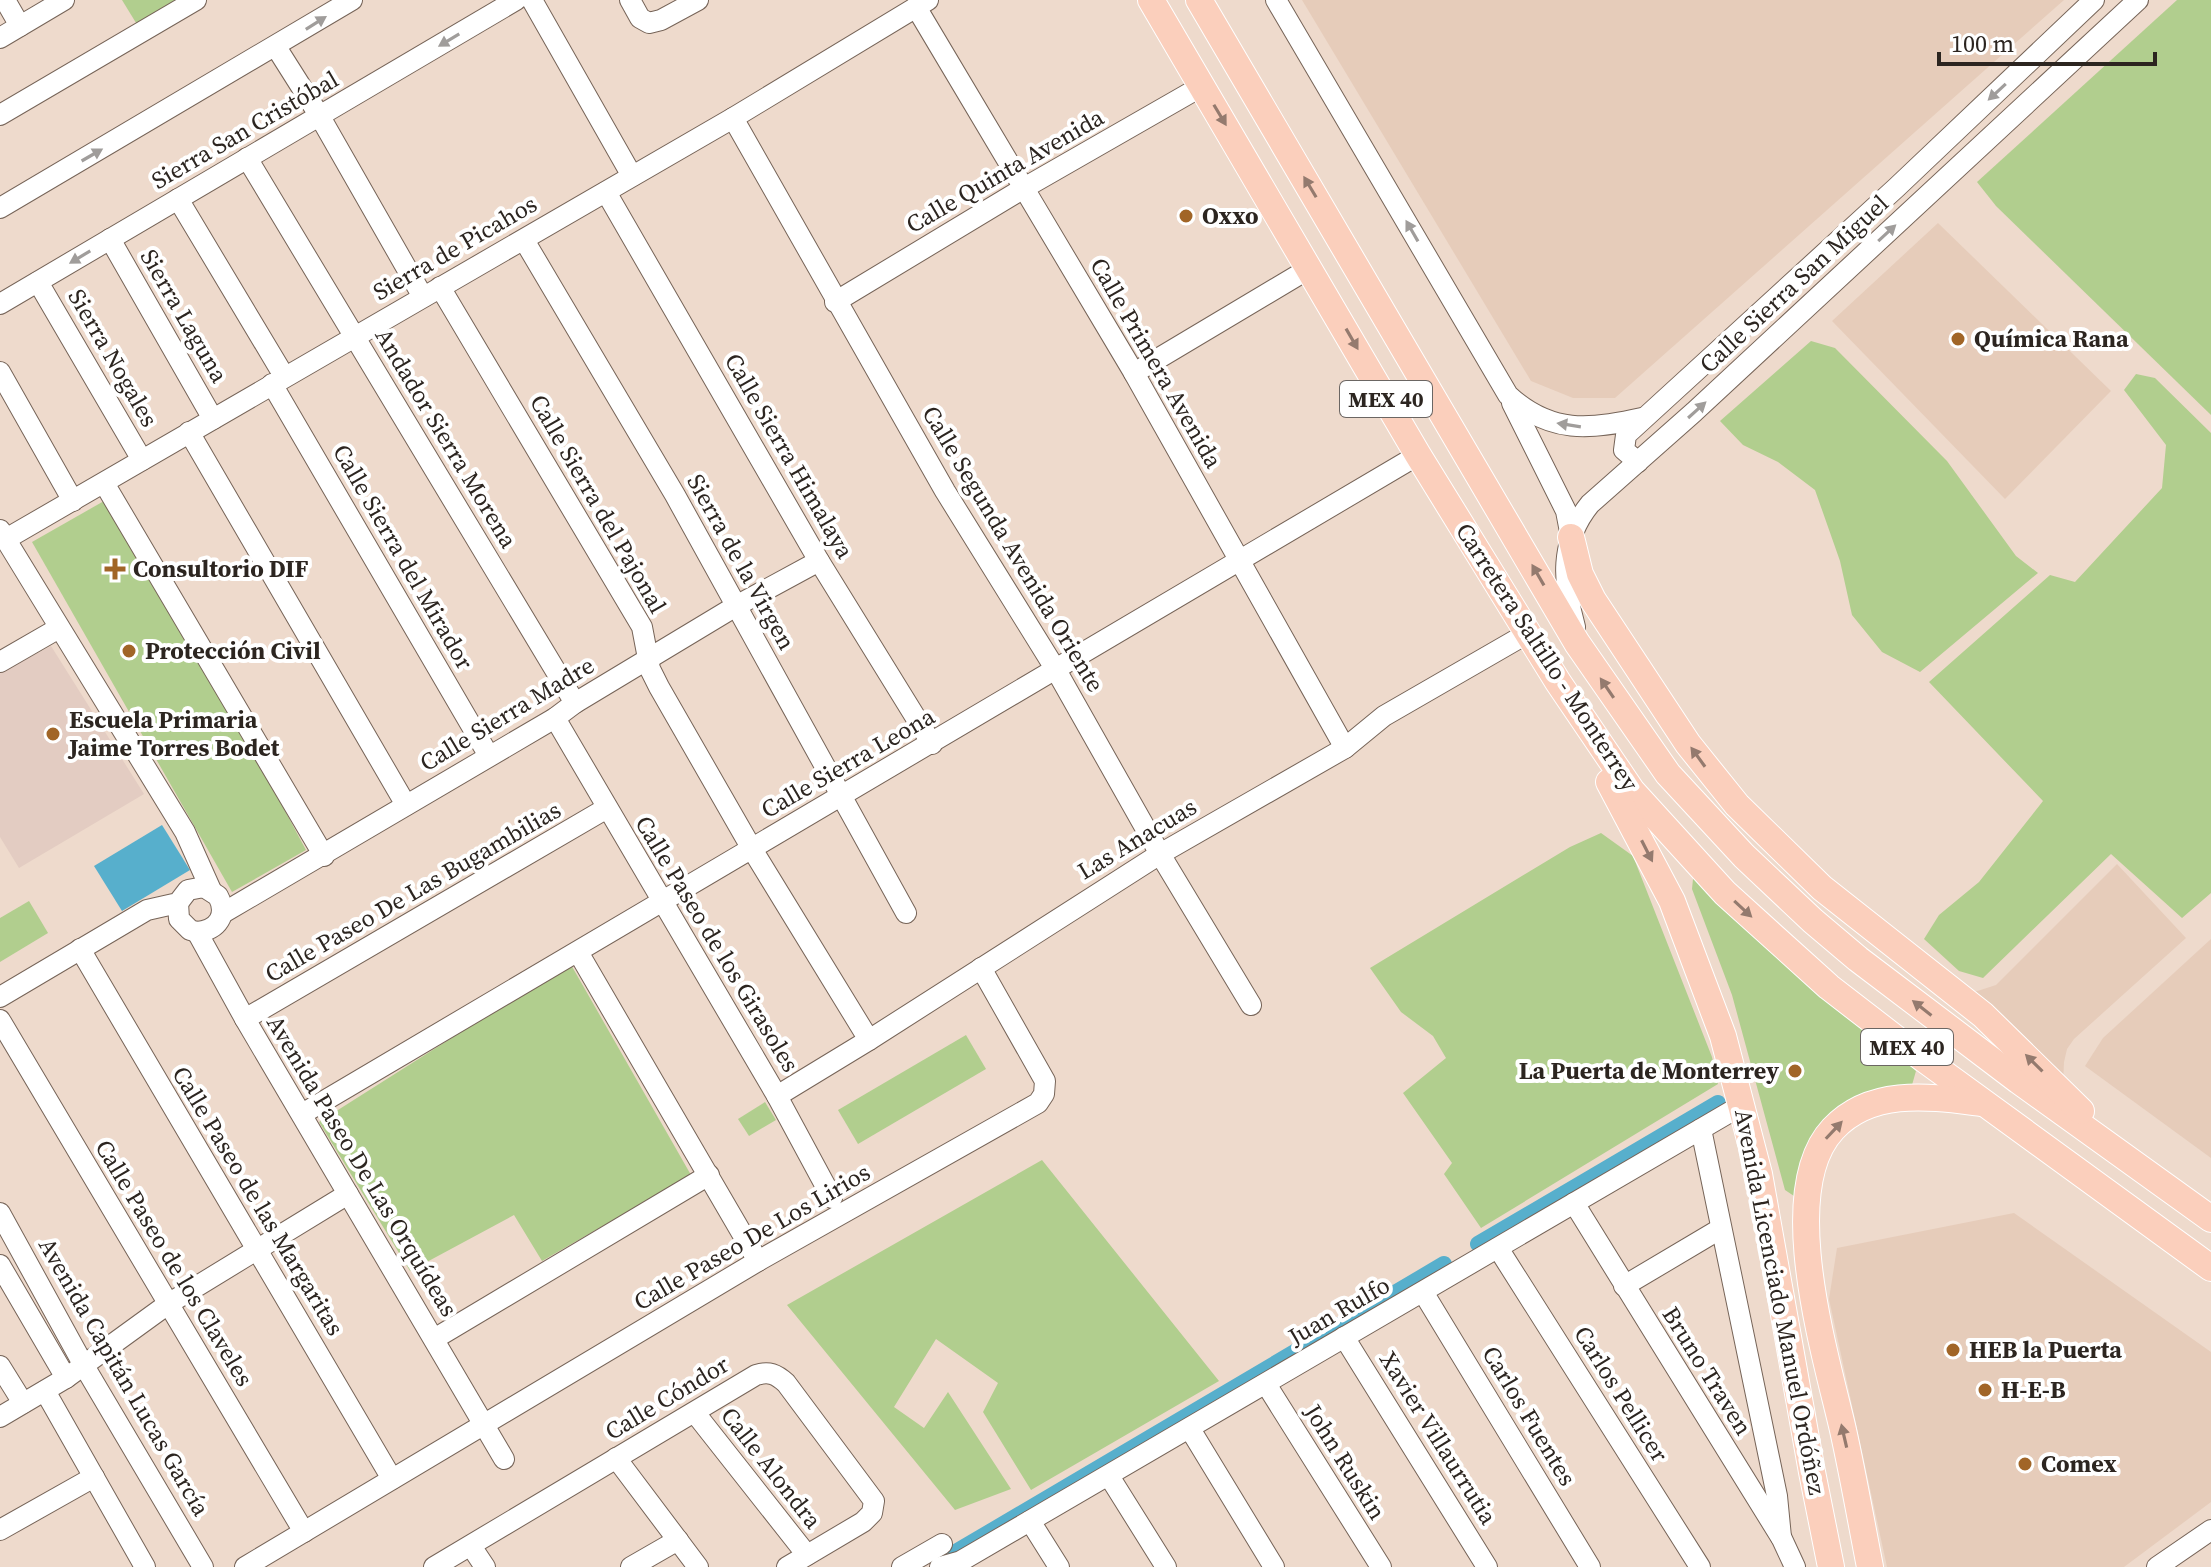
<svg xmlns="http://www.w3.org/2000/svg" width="2211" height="1567" viewBox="0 0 2211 1567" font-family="'Source Serif 4',serif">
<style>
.built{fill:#e6ccba}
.education{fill:#e3ccc2}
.green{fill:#b1ce8e}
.water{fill:#57afcc}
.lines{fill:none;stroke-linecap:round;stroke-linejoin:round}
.canal{stroke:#57afcc;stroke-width:16}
.minor-casing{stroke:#766458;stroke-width:22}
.major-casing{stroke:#fff;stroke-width:28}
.minor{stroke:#fff;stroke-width:20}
.major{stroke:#fbcfbc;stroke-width:26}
.oneway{fill:#a09d9b}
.oneway2{fill:#947a6e}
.poi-dot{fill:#a16527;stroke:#fff;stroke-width:3}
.labels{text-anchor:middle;stroke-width:8;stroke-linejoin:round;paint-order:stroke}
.shield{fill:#fff;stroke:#6b6663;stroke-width:2}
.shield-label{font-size:22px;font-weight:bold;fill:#2c2520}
.street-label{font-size:24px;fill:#2c2520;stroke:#fff}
.poi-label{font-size:24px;font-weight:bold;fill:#2c2520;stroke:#fff;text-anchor:start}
</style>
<rect width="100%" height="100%" fill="#eedacc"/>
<g class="built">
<polygon points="1302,0 2064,0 1615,398 1573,398 1531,381"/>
<polygon points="1938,223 2111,391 2005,499 1832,321"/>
<polygon points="2117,864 2186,938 2074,1039 2067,1049 2064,1062 2063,1084 1965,995 1996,985"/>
<polygon points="2211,939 2211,1158 2085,1066 2103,1038"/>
<polygon points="2014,1213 2211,1352 2211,1502 2124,1567 1887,1567 1829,1299 1837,1248"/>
</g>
<polygon class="education" points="51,646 144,794 19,868 0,837 0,673"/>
<g class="green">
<polygon points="122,0 194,0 141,31"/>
<polygon points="2177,0 2211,0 2211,415 1996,206 1977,182"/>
<polygon points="1811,341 1835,348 1947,461 2016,556 2038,573 1920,672 1882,652 1852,615 1840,561 1815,490 1778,462 1743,445 1720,421"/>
<polygon points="2136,374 2155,378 2211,433 2211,893 2182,918 2111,854 1983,978 1959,971 1924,939 1939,915 1979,882 2043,801 1929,682 2050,575 2075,582 2162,488 2166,445 2124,390"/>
<polygon points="104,501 216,682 306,850 232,892 32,542"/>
<polygon points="1601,833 1633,856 1712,1057 1718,1084 1481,1228 1444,1174 1452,1163 1403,1093 1446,1058 1433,1036 1401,1012 1370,968 1570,847"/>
<polygon points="1693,879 1704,881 1916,1071 1912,1085 1853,1107 1803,1191 1794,1196 1785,1190 1732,995 1692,889"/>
<polygon points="29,901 48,933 0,962 0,918"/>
<polygon points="570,963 691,1175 542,1261 514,1215 410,1271 319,1122"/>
<polygon points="966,1035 986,1069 858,1144 838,1110"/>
<polygon points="765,1102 776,1120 749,1136 738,1119"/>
<polygon points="1042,1160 1219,1381 1031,1490 983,1412 998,1383 936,1339 894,1407 924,1428 948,1392 1011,1489 955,1510 787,1305"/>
</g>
<polygon class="water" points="162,825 190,870 122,911 94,866"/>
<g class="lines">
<g class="canal">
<polyline points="1478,1244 1718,1103"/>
<polyline points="938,1556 949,1556 1444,1264"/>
</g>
<g class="minor-casing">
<g id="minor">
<polyline points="5,0 20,26"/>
<polyline points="532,0 632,176"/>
<polyline points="630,0 640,18 649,23 661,20 698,0"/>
<path d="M 1276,0 L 1508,395 C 1550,434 1590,430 1642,418"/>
<polyline points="916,7 1134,373 1345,748"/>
<polyline points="0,38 64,0"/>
<polyline points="276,47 319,115 423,297"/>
<polyline points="0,115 196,0"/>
<polyline points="733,118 945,491 1056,670 1160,854 1251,1005"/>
<polyline points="247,158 575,703"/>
<polyline points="606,192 819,561 932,744"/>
<polyline points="178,199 284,376"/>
<polyline points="0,208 352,0"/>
<polyline points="110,239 213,419"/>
<polyline points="524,240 675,495 906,913"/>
<polyline points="38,282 142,460"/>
<polyline points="440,287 642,627 650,669 659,687 752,849 869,1040"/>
<polyline points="835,302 1024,188 1202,86"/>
<polyline points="0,304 516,0"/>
<polyline points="0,372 73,501"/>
<polyline points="1134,373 1310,268"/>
<polyline points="272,384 489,756"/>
<polyline points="1512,403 1566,511 1571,537"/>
<polyline points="189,432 406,805"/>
<polyline points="1638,462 1624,450 1626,435 1897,187 2094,0"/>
<polyline points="104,483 324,856"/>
<polyline points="0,530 185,832 211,890"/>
<polyline points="6,539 733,118 928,0"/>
<path d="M 1575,627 C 1563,583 1559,542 1590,504 L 1694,412 L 2138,0"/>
<polyline points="0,662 59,628"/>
<polyline points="555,718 777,1096 832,1198"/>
<polyline points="178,903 179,919 190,930 197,932"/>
<polyline points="223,913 555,718 575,703 736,606 819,561"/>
<polyline points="197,932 245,1019 504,1459"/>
<polyline points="80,949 392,1479"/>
<polyline points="578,952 758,1261"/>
<path d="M 0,997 L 147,910 L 178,903 L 188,890 L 204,887 L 218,896 C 228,915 218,930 197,932"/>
<polyline points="245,1019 607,808"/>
<polyline points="0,1020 304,1532"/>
<polyline points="777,1096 869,1040 1160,854 1345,748 1384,716 1528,633"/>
<polyline points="302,1114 1418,455"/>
<polyline points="1701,1129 1777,1496 1781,1537"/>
<polyline points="1574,1203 1782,1539 1795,1567"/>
<polyline points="0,1213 83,1364 203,1567"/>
<polyline points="1498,1248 1700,1567"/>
<polyline points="0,1265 66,1378"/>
<polyline points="1624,1286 1720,1229"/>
<polyline points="1423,1292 1590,1567"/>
<polyline points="1344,1337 1487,1567"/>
<polyline points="434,1339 709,1175"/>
<polyline points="0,1366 23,1403"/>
<polyline points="1266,1384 1381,1567"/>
<polyline points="45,1391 145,1567"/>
<polyline points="695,1413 807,1555"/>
<polyline points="0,1417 66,1378 168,1304 348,1194"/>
<polyline points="1190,1429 1274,1567"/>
<polyline points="616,1458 698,1567"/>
<polyline points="1109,1476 1166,1567"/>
<polyline points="1030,1521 1059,1567"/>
<polyline points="0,1530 94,1477"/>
<polyline points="471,1546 485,1567"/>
<polyline points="245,1567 758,1261 1038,1103 1044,1094 1045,1081 981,968"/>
<path d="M 434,1567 L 756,1375 C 769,1371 776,1374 786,1383 L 874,1501 L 872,1513 L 863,1522 L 787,1567"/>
<polyline points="631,1567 678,1540"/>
<polyline points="902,1567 942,1544"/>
<polyline points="940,1567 961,1561 1742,1105"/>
<polyline points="2157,1567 2211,1530"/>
</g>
</g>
<g class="major-casing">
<g id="major">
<polyline points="1151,0 1418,455 1558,682 1632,791 1725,893 1829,987 1895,1038 2211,1268"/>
<polyline points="1199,0 1577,643 1668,774 1744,856 1813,921 1858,959 2019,1081 2211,1219"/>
<polyline points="1571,537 1580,574 1593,600 1688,744 1737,805 1822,888 1983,1015 2081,1111"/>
<polyline points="1609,782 1672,901 1723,1036 1759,1174 1812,1472 1831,1567"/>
<path d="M 1870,1567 C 1861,1521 1853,1475 1843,1430 C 1826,1356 1775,1191 1833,1129 C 1872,1087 1932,1097 1982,1103"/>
</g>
</g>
<use href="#minor" class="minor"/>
<use href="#major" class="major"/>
</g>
<defs><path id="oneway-solid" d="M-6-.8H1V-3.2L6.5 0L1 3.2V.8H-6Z" transform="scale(2)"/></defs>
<g class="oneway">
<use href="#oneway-solid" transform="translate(316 23) rotate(-32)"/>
<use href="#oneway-solid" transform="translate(449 40) rotate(149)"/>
<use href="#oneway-solid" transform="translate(1997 92) rotate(137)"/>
<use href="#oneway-solid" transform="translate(92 155) rotate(-30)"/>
<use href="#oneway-solid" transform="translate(1412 231) rotate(-120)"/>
<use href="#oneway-solid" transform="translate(1887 233) rotate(-43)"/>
<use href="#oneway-solid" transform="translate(80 257) rotate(149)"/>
<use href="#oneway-solid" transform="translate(1697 410) rotate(-42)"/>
<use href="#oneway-solid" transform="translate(1569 425) rotate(-171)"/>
</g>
<g class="oneway2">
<use href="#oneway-solid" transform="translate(1220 115) rotate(59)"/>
<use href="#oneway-solid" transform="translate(1310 187) rotate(-121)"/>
<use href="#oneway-solid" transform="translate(1352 339) rotate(60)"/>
<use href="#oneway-solid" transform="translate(1538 575) rotate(-120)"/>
<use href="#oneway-solid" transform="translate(1607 688) rotate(-124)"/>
<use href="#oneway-solid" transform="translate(1698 757) rotate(-126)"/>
<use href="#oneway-solid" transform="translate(1647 851) rotate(63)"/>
<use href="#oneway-solid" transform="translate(1743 909) rotate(43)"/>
<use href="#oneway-solid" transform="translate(1922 1008) rotate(-142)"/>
<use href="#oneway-solid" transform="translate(2034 1063) rotate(-135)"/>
<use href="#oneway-solid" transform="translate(1834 1130) rotate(-47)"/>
<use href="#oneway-solid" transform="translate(1844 1436) rotate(-103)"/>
</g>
<g class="poi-dot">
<circle cx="1186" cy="216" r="8"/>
<circle cx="1958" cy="339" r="8"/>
<path d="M111 557h8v8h8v8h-8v8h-8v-8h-8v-8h8z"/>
<circle cx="129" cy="651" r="8"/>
<circle cx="53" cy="734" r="8"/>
<circle cx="1795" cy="1071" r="8"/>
<circle cx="1953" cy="1350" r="8"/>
<circle cx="1985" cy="1390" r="8"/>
<circle cx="2025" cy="1464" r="8"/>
</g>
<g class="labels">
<g class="shield">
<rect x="1340" y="381" width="92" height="36" rx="6"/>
<rect x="1861" y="1029" width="92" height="36" rx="6"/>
</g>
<g class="shield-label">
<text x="1386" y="407">MEX 40</text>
<text x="1907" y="1055">MEX 40</text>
</g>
<g class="street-label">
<text transform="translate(245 130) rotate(-30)" y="8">Sierra San Cristóbal</text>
<text transform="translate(1005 171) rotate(-30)" y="8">Calle Quinta Avenida</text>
<text transform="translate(455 248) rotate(-30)" y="8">Sierra de Picahos</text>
<text transform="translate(1794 284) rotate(-43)" y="8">Calle Sierra San Miguel</text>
<text transform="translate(184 316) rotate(60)" y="8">Sierra Laguna</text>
<text transform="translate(113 358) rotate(60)" y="8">Sierra Nogales</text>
<text transform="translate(1156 363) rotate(60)" y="8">Calle Primera Avenida</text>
<text transform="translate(446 438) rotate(59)" y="8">Andador Sierra Morena</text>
<text transform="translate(789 456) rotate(60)" y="8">Calle Sierra Himalaya</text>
<text transform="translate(598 504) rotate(60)" y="8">Calle Sierra del Pajonal</text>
<text transform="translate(1013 549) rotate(59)" y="8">Calle Segunda Avenida Oriente</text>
<text transform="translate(403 557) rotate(60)" y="8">Calle Sierra del Mirador</text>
<text transform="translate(741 562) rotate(61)" y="8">Sierra de la Virgen</text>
<text transform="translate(1547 657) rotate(57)" y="8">Carretera Saltillo - Monterrey</text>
<text transform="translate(507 714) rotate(-31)" y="8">Calle Sierra Madre</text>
<text transform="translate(848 763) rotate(-30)" y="8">Calle Sierra Leona</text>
<text transform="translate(1137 839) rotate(-31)" y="8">Las Anacuas</text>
<text transform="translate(413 892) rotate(-30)" y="8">Calle Paseo De Las Bugambilias</text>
<text transform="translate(717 944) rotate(59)" y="8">Calle Paseo de los Girasoles</text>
<text transform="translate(362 1166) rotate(59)" y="8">Avenida Paseo De Las Orquídeas</text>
<text transform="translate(258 1201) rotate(59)" y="8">Calle Paseo de las Margaritas</text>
<text transform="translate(752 1237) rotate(-30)" y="8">Calle Paseo De Los Lirios</text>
<text transform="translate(174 1263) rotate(59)" y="8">Calle Paseo de los Claveles</text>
<text transform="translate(1780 1302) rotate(79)" y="8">Avenida Licenciado Manuel Ordóñez</text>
<text transform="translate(1339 1311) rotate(-30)" y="8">Juan Rulfo</text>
<text transform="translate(1707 1371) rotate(58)" y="8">Bruno Traven</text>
<text transform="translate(124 1377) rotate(60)" y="8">Avenida Capitán Lucas García</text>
<text transform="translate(1621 1394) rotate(58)" y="8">Carlos Pellicer</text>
<text transform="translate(667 1398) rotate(-31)" y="8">Calle Cóndor</text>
<text transform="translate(1529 1416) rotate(59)" y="8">Carlos Fuentes</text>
<text transform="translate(1438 1438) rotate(58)" y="8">Xavier Villaurrutia</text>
<text transform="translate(1345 1462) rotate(58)" y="8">John Ruskin</text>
<text transform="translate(771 1468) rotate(52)" y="8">Calle Alondra</text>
</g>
<g class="poi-label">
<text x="1202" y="224">Oxxo</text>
<text x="1974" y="347">Química Rana</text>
<text x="133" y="577">Consultorio DIF</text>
<text x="145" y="659">Protección Civil</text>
<text x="69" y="728">Escuela Primaria<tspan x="69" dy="28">Jaime Torres Bodet</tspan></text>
<text x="1779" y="1079" text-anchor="end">La Puerta de Monterrey</text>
<text x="1969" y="1358">HEB la Puerta</text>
<text x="2001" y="1398">H-E-B</text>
<text x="2041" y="1472">Comex</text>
</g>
</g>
<path d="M1939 52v12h216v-12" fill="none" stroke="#2c2520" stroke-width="4"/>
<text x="1951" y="52" font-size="24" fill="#2c2520" stroke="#ffffff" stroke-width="6" paint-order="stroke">100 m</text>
</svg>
